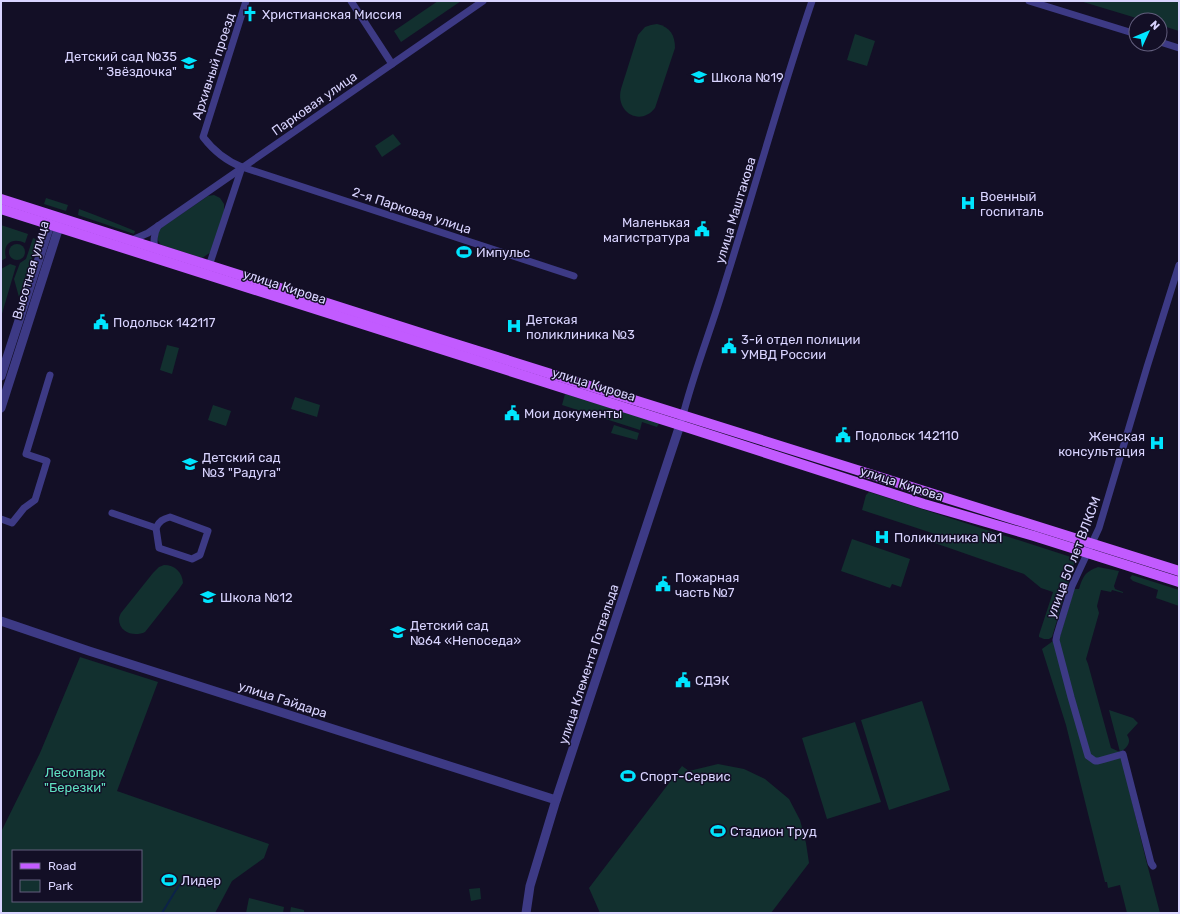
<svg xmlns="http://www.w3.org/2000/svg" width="1180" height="914" viewBox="0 0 1180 914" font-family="Rubik,sans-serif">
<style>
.green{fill:#12302f;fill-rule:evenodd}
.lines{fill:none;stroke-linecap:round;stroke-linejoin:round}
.stream{stroke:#0c2248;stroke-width:2}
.minor{stroke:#3d3a85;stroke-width:7}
.tertiary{stroke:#3d3a85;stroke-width:9}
.primary{stroke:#c25bff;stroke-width:10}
.labels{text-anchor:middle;stroke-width:3;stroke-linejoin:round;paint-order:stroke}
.poi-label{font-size:13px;fill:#d9d4ff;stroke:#130f26;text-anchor:start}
.street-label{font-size:13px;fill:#d9d4ff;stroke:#130f26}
.park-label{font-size:13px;fill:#5fe0c0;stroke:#130f26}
</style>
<rect width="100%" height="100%" fill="#130f26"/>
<g class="green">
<polygon points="438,1 461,1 401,42 394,31"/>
<polygon points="1080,1 1179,1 1179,31 1160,25 1160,20 1143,20"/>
<path d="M 657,24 C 670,27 675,35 675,48 L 655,108 C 640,127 615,112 621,89 L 638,35 L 645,27 L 651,25 Z"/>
<polygon points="855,34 875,41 867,66 847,60"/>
<polygon points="393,134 401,144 382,157 375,146"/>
<polygon points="214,195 220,198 224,204 224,212 211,252 202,258 161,245 157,239 158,233 161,228 208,196"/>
<polygon points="46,198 68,205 66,211 44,204"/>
<path d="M 79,209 C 99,216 117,224 135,231 L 134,234 L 78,215 Z"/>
<path d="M 1,225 L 28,234 L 25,243 C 12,237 2,244 6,258 L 1,261 Z"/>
<polygon points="33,238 38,240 19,297 14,279 20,263 26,259"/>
<circle cx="17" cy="252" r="8"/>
<polygon points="10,264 16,266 1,317 1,269"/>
<polygon points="167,345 179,348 172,374 160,370"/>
<polygon points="565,394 659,423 657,427 642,422 640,430 562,405"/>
<polygon points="295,397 320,405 317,417 291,409"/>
<polygon points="213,405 231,411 226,426 208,420"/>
<polygon points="614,425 639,433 637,440 611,433"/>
<polygon points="869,492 1074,558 1075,561 1052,637 1049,639 1044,639 1039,637 1039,635 1053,592 1041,588 1024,574 932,542 935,534 862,510 866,495"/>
<polygon points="852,539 910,559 901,587 892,584 890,588 841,571"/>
<path d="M 164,565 C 175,565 182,572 183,583 L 179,589 L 145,632 C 135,637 119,633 119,619 C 119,617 120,615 121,613 L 153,573 L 159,567 Z"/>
<path d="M 1098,567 L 1119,571 L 1114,586 L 1115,589 L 1123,592 L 1123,593 L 1112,590 L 1111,592 L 1101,590 L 1097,606 L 1099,613 L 1086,659 L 1088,664 L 1111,748 L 1120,752 L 1109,710 L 1133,718 L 1138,723 L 1127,735 C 1132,742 1127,748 1120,752 L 1146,860 L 1160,913 L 1127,913 L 1120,885 L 1108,888 L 1107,882 L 1105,882 L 1066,725 L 1042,649 L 1060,636 L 1074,590 L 1075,589 L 1079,589 C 1083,576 1085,572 1098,567 Z"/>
<polygon points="1132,575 1179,590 1179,606 1156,598 1158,590 1133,581 1130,578"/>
<path d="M 80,657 L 158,682 L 117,791 L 269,844 L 264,858 L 232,881 L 215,913 L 1,913 L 1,832 L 40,753 ZM 13,851 L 141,851 L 141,901 L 13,901 Z"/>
<polygon points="922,701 950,790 889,810 861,720"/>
<polygon points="855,722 881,802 827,819 802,738"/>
<polygon points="718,764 744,769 765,779 789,799 800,820 806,843 809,863 771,913 600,913 589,888 682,766 689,771"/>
<polygon points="480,888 481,899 471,901 469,889"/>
<polygon points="249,898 284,907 283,913 246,913"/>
<polygon points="291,907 304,910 304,913 290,913"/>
</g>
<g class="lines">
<polyline class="stream" points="162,913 179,885"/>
<g class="minor">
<path d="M 246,1 L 203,137 C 213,150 226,161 242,167 L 574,276"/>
<polyline points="351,1 392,64"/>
<polyline points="1029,1 1136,34"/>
<polyline points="1160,42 1179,48"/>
<polyline points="132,240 148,233 483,1"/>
<path d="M 157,251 C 152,244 154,233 158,226"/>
<polyline points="208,269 242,167"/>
<path d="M 682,419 C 693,374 711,330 724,286 C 754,191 780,95 812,1"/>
<polyline points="112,513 156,528"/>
<path d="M 170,517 L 208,531 L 200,555 L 192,559 L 159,548 L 156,528 C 159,521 163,519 170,517 Z"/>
<polyline points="1,519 12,523 24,508 35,500 47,461 26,454 50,375"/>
<polyline points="1153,866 1151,863 1123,754 1098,761 1095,761 1088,756 1071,697 1056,640 1057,635 1072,586 1099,528 1147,367 1179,265"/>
</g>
<g class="tertiary">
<polyline points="1,376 50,225 54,221"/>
<polyline points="1,408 59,227 59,220"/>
<polyline points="1,621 89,651 556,800"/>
<polyline points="526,913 530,886 556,800 680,425"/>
</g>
<g class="primary">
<polyline points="1,199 446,341 1179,571"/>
<polyline points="1,209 692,429 924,504 1034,536 1179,582"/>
</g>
</g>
<defs>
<g id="church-bare" transform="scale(1.2)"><path d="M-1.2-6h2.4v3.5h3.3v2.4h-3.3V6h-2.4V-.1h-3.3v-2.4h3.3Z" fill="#00e5ff" stroke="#130f26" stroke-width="2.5" paint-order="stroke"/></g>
<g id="school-bare" transform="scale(1.2)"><path d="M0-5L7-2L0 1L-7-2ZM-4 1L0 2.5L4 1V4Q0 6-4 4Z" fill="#00e5ff" stroke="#130f26" stroke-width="2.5" paint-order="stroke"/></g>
<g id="hospital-bare" transform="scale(1.2)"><path d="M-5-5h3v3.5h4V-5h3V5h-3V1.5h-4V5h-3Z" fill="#00e5ff" stroke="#130f26" stroke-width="2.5" paint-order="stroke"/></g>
<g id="civic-bare" transform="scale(1.2)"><path d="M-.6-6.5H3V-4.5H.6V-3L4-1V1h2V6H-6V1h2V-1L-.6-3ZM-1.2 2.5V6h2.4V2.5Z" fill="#00e5ff" stroke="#130f26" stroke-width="2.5" paint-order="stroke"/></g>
<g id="stadium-bare" transform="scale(1.2)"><path d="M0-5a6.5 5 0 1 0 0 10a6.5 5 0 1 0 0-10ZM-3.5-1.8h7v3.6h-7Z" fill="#00e5ff" stroke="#130f26" stroke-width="2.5" paint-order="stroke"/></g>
</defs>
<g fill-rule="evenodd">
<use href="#church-bare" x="250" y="14"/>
<use href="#school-bare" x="189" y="63"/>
<use href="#school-bare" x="699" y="77"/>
<use href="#hospital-bare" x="968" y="203"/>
<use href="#civic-bare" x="702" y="229"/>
<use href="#stadium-bare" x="464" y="252"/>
<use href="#civic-bare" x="101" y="322"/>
<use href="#hospital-bare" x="514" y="326"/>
<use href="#civic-bare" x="729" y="346"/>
<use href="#civic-bare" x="512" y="413"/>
<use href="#civic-bare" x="843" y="435"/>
<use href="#hospital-bare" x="1157" y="443"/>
<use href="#school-bare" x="190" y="464"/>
<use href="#hospital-bare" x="882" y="537"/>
<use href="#civic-bare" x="663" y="584"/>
<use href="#school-bare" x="208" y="597"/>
<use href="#school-bare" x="398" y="632"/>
<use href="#civic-bare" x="683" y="680"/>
<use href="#stadium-bare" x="628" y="776"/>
<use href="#stadium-bare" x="718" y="831"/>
<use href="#stadium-bare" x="169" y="880"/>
</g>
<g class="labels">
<g class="poi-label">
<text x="262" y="19">Христианская Миссия</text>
<text x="177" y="61" text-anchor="end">Детский сад №35<tspan x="177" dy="15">" Звёздочка"</tspan></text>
<text x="711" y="82">Школа №19</text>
<text x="980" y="201">Военный<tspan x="980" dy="15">госпиталь</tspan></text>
<text x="690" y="227" text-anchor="end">Маленькая<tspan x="690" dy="15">магистратура</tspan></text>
<text x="476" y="257">Импульс</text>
<text x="526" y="324">Детская<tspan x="526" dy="15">поликлиника №3</tspan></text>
<text x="113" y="327">Подольск 142117</text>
<text x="741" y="344">3-й отдел полиции<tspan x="741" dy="15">УМВД России</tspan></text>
<text x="524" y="418">Мои документы</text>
<text x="855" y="440">Подольск 142110</text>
<text x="1145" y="441" text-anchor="end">Женская<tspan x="1145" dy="15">консультация</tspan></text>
<text x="202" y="462">Детский сад<tspan x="202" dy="15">№3 "Радуга"</tspan></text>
<text x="894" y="542">Поликлиника №1</text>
<text x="675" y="582">Пожарная<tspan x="675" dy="15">часть №7</tspan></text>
<text x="220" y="602">Школа №12</text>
<text x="410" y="630">Детский сад<tspan x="410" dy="15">№64 «Непоседа»</tspan></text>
<text x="695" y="685">СДЭК</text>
<text x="640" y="781">Спорт-Сервис</text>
<text x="730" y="836">Стадион Труд</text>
<text x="181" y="885">Лидер</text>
</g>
<g class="street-label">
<text transform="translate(213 66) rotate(-72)" y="5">Архивный проезд</text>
<text transform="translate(314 103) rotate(-35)" y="5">Парковая улица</text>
<text transform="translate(412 210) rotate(18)" y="5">2-я Парковая улица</text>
<text transform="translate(735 210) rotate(-73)" y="5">улица Маштакова</text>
<text transform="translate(30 270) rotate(-74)" y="5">Высотная улица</text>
<text transform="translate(285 286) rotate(18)" y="5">улица Кирова</text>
<text transform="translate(594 384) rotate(17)" y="5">улица Кирова</text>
<text transform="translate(902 483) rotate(18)" y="5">улица Кирова</text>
<text transform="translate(1073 557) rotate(-69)" y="5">улица 50 лет ВЛКСМ</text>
<text transform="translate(588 664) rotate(-72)" y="5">улица Клемента Готвальда</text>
<text transform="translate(283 699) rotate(18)" y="5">улица Гайдара</text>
</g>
<g class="park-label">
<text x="75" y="777">Лесопарк<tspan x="75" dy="15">"Березки"</tspan></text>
</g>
</g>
<rect width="1180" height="914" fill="none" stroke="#d9d4ff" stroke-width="4"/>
<rect x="12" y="850" width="130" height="52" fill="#130f26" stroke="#625e7d"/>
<rect x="20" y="863" width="20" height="6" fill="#c25bff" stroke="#625e7d"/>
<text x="48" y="870" font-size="12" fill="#d9d4ff">Road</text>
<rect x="20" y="880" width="20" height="12" fill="#12302f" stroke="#625e7d"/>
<text x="48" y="890" font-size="12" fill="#d9d4ff">Park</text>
<g transform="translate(1148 32) rotate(46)"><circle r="19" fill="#130f26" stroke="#625e7d"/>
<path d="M0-3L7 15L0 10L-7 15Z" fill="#00e5ff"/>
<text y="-6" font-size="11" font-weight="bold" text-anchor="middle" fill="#d9d4ff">N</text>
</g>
</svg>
